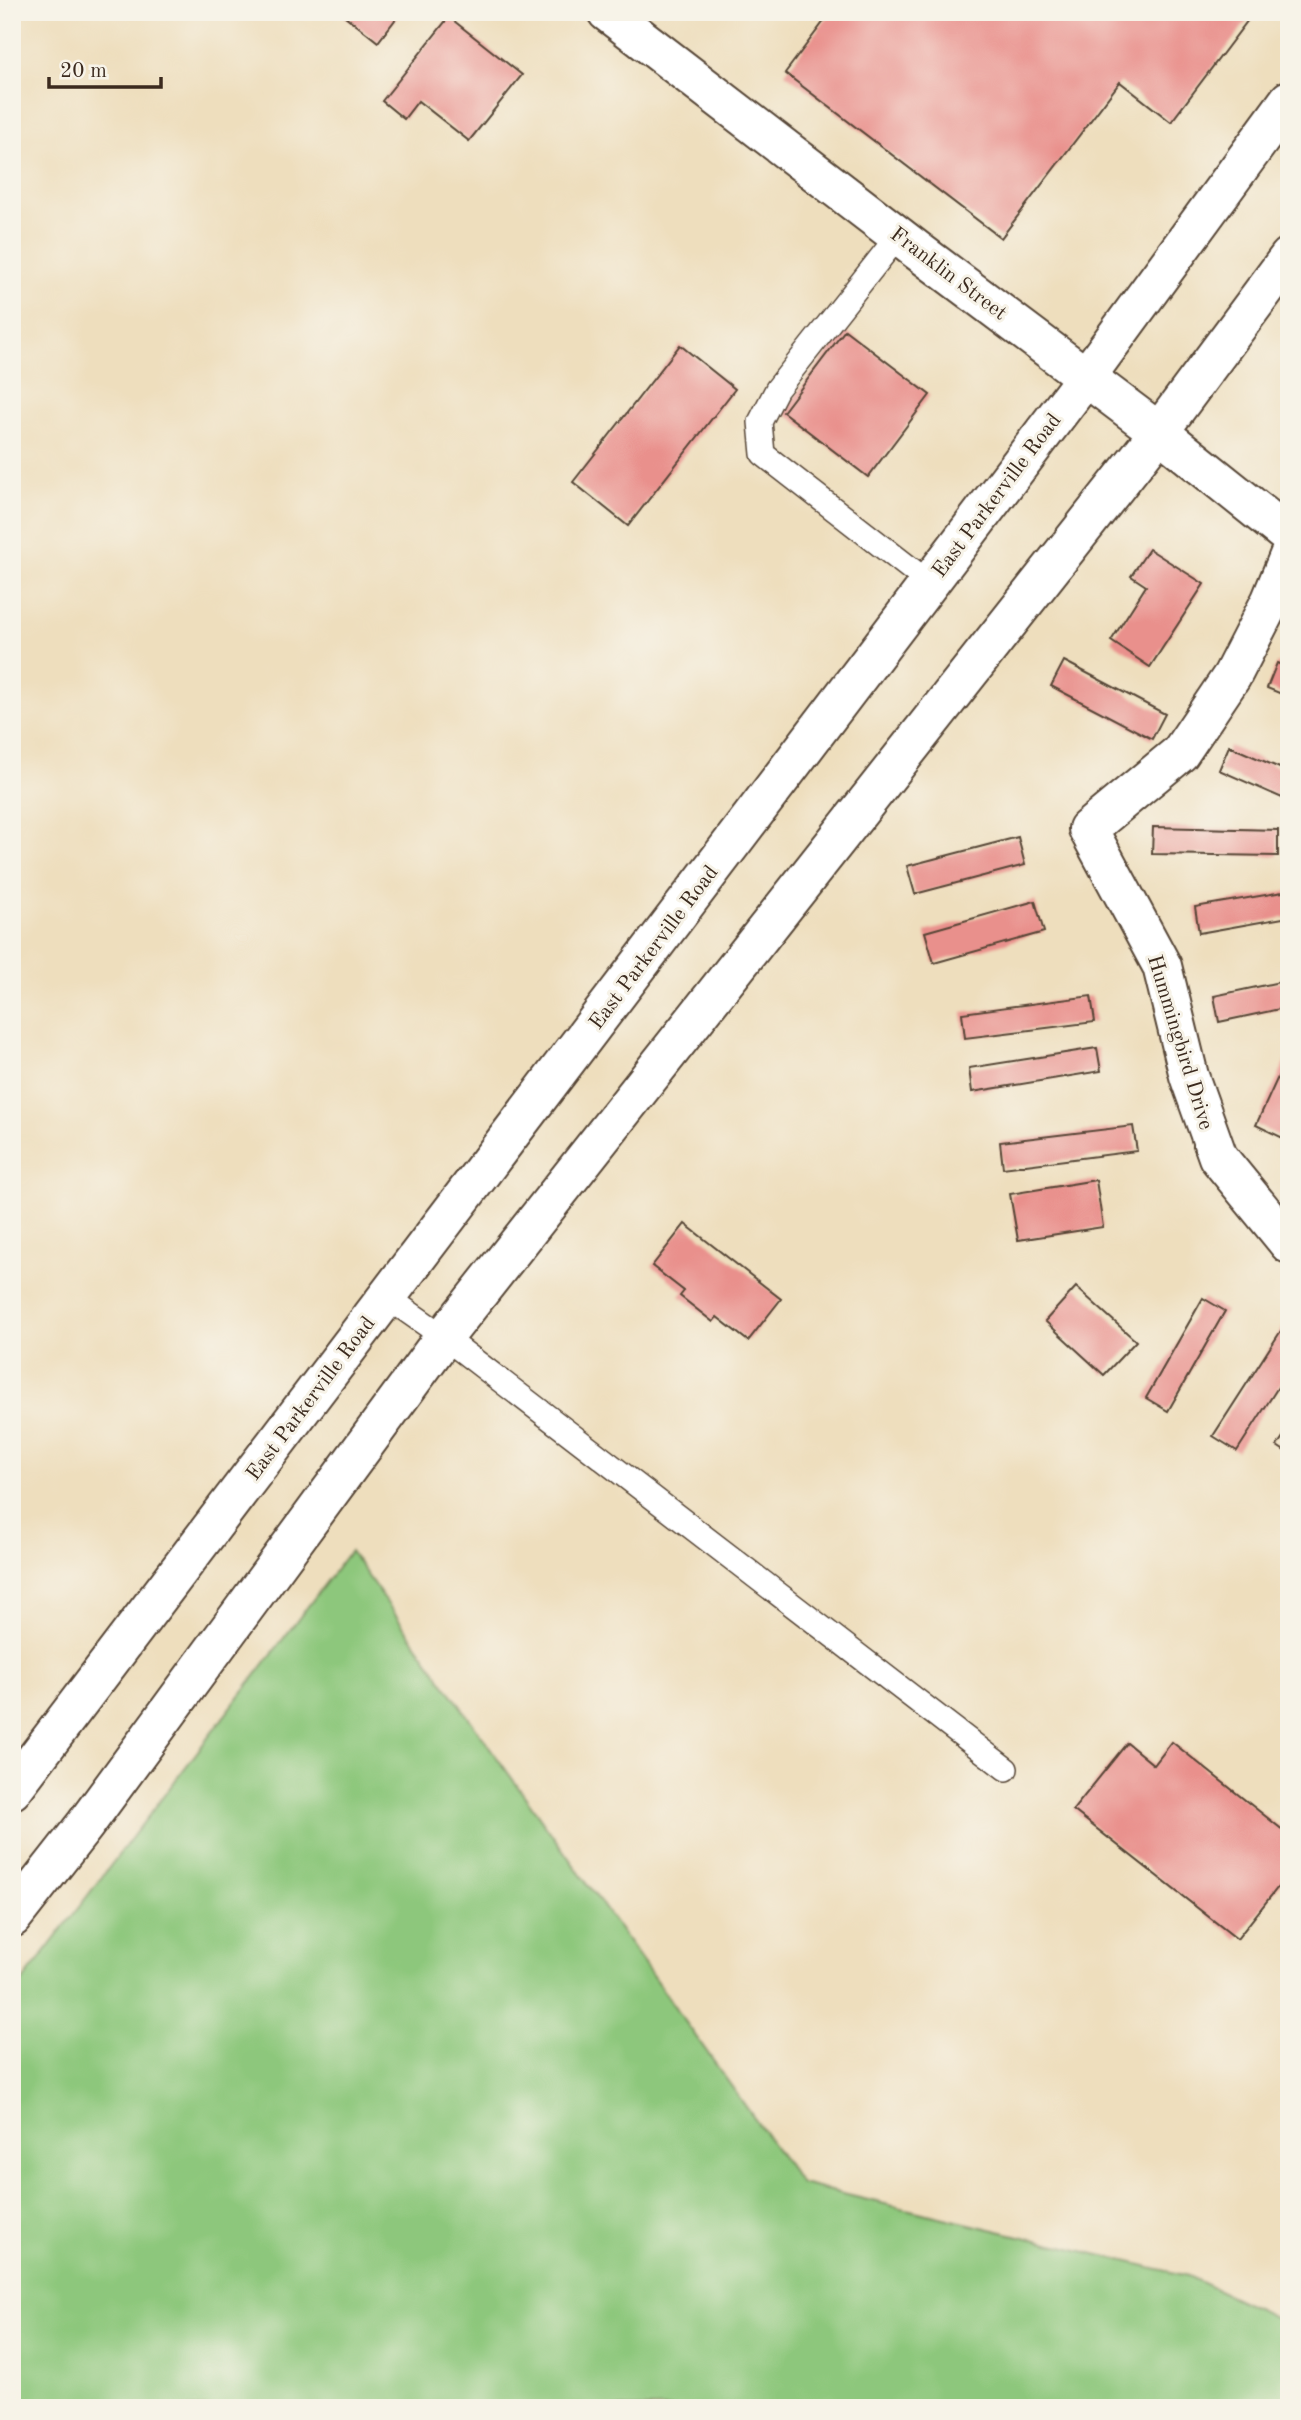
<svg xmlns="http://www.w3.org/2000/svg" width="1301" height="2420" viewBox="0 0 1301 2420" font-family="'Old Standard TT',serif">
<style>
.green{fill:#8dc77b;stroke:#64784c;stroke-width:2}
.building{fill:#e9908c}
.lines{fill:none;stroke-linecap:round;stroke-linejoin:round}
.service-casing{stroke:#564536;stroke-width:26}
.minor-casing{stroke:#564536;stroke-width:42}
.secondary-casing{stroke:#564536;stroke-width:42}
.service{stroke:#fff;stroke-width:23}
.minor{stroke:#fff;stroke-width:38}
.secondary{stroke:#fff;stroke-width:38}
.labels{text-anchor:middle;stroke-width:6;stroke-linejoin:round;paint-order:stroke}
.street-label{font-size:21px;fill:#3b2a1e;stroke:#f7f3e8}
</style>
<rect width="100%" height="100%" fill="#f7f3e8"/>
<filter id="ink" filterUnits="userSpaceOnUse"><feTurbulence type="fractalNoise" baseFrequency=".0143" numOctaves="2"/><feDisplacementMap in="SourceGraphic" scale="14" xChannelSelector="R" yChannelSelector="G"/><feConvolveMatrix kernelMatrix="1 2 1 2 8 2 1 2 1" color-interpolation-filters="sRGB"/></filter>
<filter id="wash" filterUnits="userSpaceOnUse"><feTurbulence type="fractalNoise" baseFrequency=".00686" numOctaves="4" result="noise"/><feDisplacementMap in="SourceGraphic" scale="28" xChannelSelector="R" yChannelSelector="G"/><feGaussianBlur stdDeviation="1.57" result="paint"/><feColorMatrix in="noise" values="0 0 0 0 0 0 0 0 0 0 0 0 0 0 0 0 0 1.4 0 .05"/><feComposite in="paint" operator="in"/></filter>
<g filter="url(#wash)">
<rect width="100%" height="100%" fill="#eedebd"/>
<polygon class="green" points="350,1551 801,2184 1188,2276 1289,2324 1289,2408 12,2408 12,1995"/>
<g id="blocks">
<g class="building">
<polygon points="340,12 401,12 378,42"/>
<polygon points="831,12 1029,12 1033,15 1035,12 1254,12 1171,122 1120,82 1001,238 785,73"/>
<polygon points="449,17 522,75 469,141 418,101 404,119 382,101"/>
<polygon points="845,330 930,395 868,477 783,412"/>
<polygon points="680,345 735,389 628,526 573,482"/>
<polygon points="1149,549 1204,584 1150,667 1111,641 1146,586 1131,576"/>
<polygon points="1064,661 1165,714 1152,739 1051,686"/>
<polygon points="1277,663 1289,668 1289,697 1267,688"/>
<polygon points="1229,746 1289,772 1289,801 1219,770"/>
<polygon points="1153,827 1278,830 1278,856 1152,854"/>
<polygon points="1018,837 1025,865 915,894 907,866"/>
<polygon points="1289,891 1289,917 1199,933 1195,907"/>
<polygon points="1035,901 1044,932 934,963 925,932"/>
<polygon points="1289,980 1289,1007 1219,1022 1214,996"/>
<polygon points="1091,996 1095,1022 965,1038 962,1013"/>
<polygon points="1097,1048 1101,1071 972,1092 969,1068"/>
<polygon points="1289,1053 1289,1141 1256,1125"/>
<polygon points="1133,1126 1137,1151 1003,1168 1000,1142"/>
<polygon points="1096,1180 1103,1227 1018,1240 1010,1194"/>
<polygon points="685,1224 781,1299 748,1341 717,1317 713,1322 680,1296 684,1291 652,1266"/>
<polygon points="1076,1287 1136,1341 1104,1375 1045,1321"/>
<polygon points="1203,1298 1225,1311 1168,1411 1146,1398"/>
<polygon points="1284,1326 1289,1329 1289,1370 1237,1451 1213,1436"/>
<polygon points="1289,1428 1289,1454 1277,1446"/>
<polygon points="1172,1742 1289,1835 1289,1873 1237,1939 1073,1810 1127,1743 1154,1765"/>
</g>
</g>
</g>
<g filter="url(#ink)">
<use href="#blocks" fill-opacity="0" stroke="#564536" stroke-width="2"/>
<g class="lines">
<g class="service-casing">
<g id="service">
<polyline points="898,236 777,389 760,422 763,454 929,583"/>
<polyline points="387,1297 444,1337 1006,1769"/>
</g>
</g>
<g class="minor-casing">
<g id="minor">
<polyline points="607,12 918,251 1159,432 1289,536"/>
<polyline points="1289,556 1271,600 1232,676 1180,753 1088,829 1162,966 1189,1076 1218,1157 1289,1244"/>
</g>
</g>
<g class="secondary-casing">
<g id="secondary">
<polyline points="12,1790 1086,377 1289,100"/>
<polyline points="12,1918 85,1825 444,1337 1159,432 1289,257"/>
</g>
</g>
<use href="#service" class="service"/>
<use href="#minor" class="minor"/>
<use href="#secondary" class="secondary"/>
</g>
</g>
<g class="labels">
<g class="street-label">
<text transform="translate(949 273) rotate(37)" y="7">Franklin Street</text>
<text transform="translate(996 495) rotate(-53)" y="7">East Parkerville Road</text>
<text transform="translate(653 947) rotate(-53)" y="7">East Parkerville Road</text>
<text transform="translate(1181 1042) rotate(73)" y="7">Hummingbird Drive</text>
<text transform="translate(310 1398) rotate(-53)" y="7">East Parkerville Road</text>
</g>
</g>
<rect width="1301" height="2420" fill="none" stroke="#f7f3e8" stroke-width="42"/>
<path d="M49 77v10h112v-10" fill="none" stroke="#3b2a1e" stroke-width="3.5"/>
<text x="60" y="77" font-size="21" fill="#3b2a1e" stroke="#f7f3e8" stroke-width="5" paint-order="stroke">20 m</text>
</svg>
